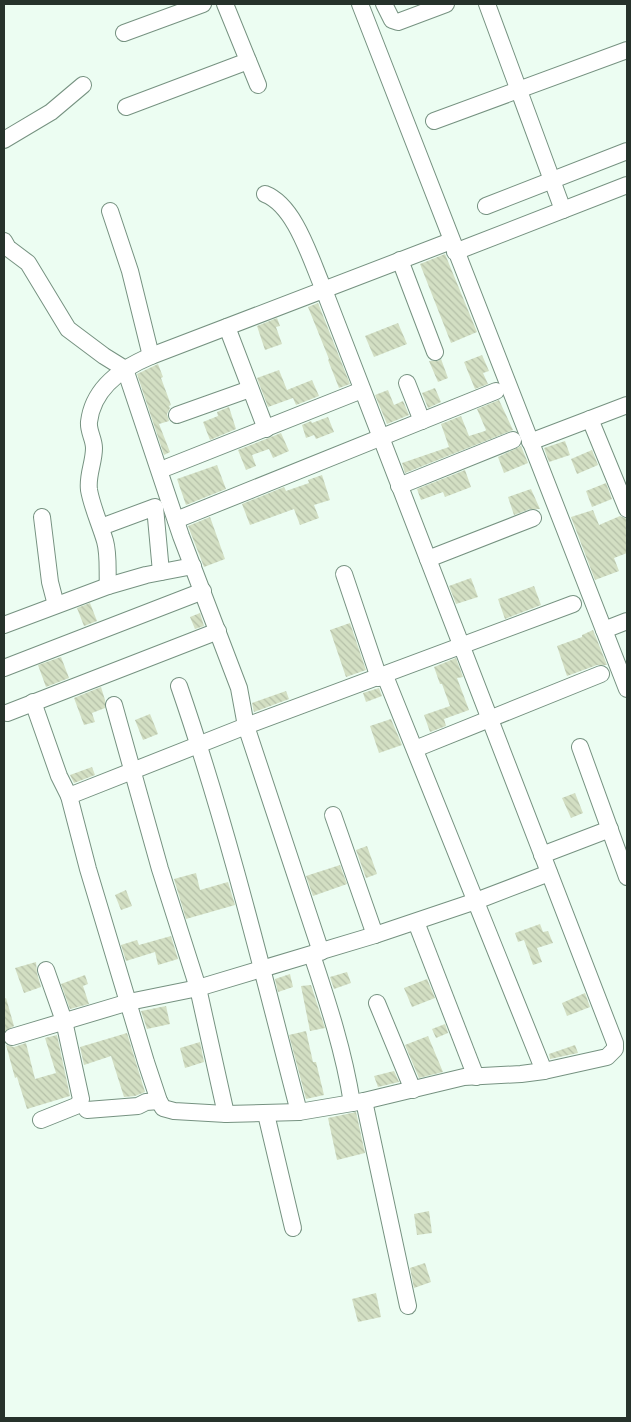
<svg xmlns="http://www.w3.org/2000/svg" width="631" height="1422" viewBox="0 0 631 1422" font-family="'Exo 2',sans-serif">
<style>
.building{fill:url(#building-back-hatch)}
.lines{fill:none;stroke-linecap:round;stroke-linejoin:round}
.minor-casing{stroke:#769281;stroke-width:18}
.minor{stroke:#fff;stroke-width:16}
</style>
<defs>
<pattern id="building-back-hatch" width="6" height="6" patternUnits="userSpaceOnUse" patternTransform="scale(1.25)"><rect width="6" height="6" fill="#d3dfc3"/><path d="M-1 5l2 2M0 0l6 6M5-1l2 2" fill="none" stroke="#b5c0a8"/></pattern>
</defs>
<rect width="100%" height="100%" fill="#ecfdf2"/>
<g class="building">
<polygon points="445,254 477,332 451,343 420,264"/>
<polygon points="318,303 350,384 339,388 328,360 329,359 308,307"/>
<polygon points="277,318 280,326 276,327 282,344 265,350 257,326"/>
<polygon points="398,323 407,344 374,357 365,336"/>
<polygon points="482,355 489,371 483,373 488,384 475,389 464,362"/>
<polygon points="441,359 448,378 438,382 429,361 438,361"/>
<polygon points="158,364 163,377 161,378 171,405 169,406 170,408 167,414 169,421 159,424 170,452 164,455 137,374"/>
<polygon points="279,370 287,390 312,380 319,396 296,405 293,398 268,407 257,378"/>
<polygon points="435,388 441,402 428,408 422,393"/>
<polygon points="388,390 394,405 403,401 409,415 387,424 375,395"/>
<polygon points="499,400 513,430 405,473 402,463 449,447 441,424 461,416 469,436 485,431 486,430 477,409"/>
<polygon points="229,407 236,429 210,440 203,422 218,416 217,412"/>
<polygon points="328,417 334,432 316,439 314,435 306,438 302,425 311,421 312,423"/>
<polygon points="281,433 289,451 273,458 269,449 252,455 256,466 246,470 238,450"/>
<polygon points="565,441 570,455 549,462 544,448"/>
<polygon points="521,446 528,463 504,473 498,457"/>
<polygon points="592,450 598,465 577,474 571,459"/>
<polygon points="217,465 226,489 186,505 177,479"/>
<polygon points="465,470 471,487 445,497 443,492 421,500 417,489"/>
<polygon points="322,475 330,500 314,505 319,518 300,525 294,509 250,525 242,504 284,487 286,491 309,483 308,480"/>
<polygon points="606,483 612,499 592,507 586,491"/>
<polygon points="531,489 540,509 530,509 514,515 508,497"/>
<polygon points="593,510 599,525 620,516 627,519 627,553 614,558 619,571 595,580 571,517"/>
<polygon points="210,517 225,559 204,567 188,526"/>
<polygon points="471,578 478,597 456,604 449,586"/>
<polygon points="534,586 541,605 505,619 498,599"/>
<polygon points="90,603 97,621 84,626 77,608"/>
<polygon points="200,613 204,626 195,629 190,617"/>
<polygon points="350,623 366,670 346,677 330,630"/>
<polygon points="593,630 607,665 597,665 567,676 557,646 582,637 582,635"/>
<polygon points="61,657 69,678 46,687 38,665"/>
<polygon points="456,658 463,677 457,678 469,710 444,719 446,726 430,732 424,715 450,706 442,684 440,684 434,667"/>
<polygon points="101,687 105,700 105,708 92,713 95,722 84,725 74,698"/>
<polygon points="379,688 382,696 366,702 363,693"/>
<polygon points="286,691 289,699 254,712 252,703"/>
<polygon points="150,714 158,734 143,740 135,720"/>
<polygon points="391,719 402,745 379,753 370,726"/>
<polygon points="92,767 95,775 74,783 70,775"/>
<polygon points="575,793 583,813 571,818 562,798"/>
<polygon points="367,846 377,874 366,878 356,850"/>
<polygon points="340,865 347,884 313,896 306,876"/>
<polygon points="196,873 200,890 228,882 235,905 186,919 174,879"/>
<polygon points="126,890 132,906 121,910 115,895"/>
<polygon points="540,924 543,932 548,931 553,943 537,948 542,962 533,965 524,940 518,942 515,933"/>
<polygon points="171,936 178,959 158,965 155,952 126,961 121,945 137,940 139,945"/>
<polygon points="36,962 37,973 41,987 24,993 15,968"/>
<polygon points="347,972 351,983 334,989 330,977"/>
<polygon points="290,974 293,987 278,992 275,979"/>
<polygon points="85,975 88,984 83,986 89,1004 70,1009 61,984"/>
<polygon points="427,979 435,998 412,1007 404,988"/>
<polygon points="311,985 325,1028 310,1031 301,986"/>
<polygon points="585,993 590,1007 567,1016 562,1003"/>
<polygon points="6,998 14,1026 4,1032 4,999"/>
<polygon points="166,1006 170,1024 147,1029 141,1011"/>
<polygon points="445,1024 448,1033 436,1038 432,1029"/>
<polygon points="306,1031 313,1062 316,1062 324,1095 306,1099 289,1035"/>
<polygon points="127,1033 145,1092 135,1096 124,1097 111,1056 84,1065 80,1047"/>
<polygon points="57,1035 70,1096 27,1109 17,1077 15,1078 6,1045 14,1047 26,1043 35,1079 56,1073 45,1038"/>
<polygon points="428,1036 443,1072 419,1078 405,1045"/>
<polygon points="200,1042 204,1062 185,1068 180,1048"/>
<polygon points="575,1045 578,1053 550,1059 549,1054"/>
<polygon points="394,1071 399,1082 378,1087 374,1076"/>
<polygon points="356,1112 365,1153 337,1160 328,1118"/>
<polygon points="429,1211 432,1233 417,1235 414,1214"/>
<polygon points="425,1263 431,1282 414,1288 410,1268"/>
<polygon points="376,1293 381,1317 358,1322 352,1299"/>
</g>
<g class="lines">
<g class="minor-casing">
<g id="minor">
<polyline points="225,4 258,85"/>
<polyline points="360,4 627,689"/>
<polyline points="384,4 392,20 398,22 446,4"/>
<polyline points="487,4 563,210"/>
<polyline points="124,33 203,4"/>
<polyline points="126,107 248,61"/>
<polyline points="434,121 627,50"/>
<polyline points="4,140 51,112 83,85"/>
<polyline points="486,206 627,151"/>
<polyline points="110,211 130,271 151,356"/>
<polyline points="4,241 8,248 28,263 68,329 104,356 125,369 181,536 239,688 246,726 321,952"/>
<polyline points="455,252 627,185"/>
<polyline points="400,260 435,352"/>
<polyline points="227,327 266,429"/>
<polyline points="407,383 422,421"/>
<polyline points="177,415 250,389"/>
<polyline points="590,419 627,509"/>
<polyline points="530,442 627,405"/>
<polyline points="168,467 362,390"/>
<polyline points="399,486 513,440"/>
<polyline points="42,517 50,582 56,605"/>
<polyline points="176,520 496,391"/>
<polyline points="101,527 155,507 161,572"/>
<polyline points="428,559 533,518"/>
<polyline points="344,574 379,678"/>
<path d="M 108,586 C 107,572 109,555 105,541 C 100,524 92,507 89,490 C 87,475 94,463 94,448 C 94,439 88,431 89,422 C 93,388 122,368 151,356 L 451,241"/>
<polyline points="4,625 108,586 146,575 193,566"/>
<polyline points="604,630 627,621"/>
<polyline points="4,668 203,591"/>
<polyline points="385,676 544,1071"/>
<path d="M 179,686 C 227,825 262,969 299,1112"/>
<path d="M 33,702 L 59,776 L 69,796 L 88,869 L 146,1062 L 159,1101 L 163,1108 L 174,1111 L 226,1114 L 299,1112 L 364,1101 L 464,1077 L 521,1074 L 544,1071 L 607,1057 L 615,1049 L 615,1043 L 324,290 C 311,261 296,206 265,194"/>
<polyline points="114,705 160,869 198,988 226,1114"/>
<polyline points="7,713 218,631"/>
<polyline points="580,747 627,877"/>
<polyline points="415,749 601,674"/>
<polyline points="69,796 246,726 573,604"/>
<polyline points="333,815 375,935"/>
<polyline points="542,855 610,829"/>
<polyline points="416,922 476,1077"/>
<path d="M 312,955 C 328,1003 344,1052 352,1103"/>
<polyline points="377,1003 413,1090"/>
<polyline points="12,1037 129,1002 198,988 375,935 476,901 549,873"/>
<polyline points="364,1101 408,1306"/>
<polyline points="87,1110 138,1106 146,1102 159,1101"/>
<polyline points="266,1114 293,1228"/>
<polyline points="41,1120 76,1106 80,1102 81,1099 64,1021 46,970"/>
</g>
</g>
<use href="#minor" class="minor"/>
</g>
<rect width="631" height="1422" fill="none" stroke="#26322b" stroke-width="10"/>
</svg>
